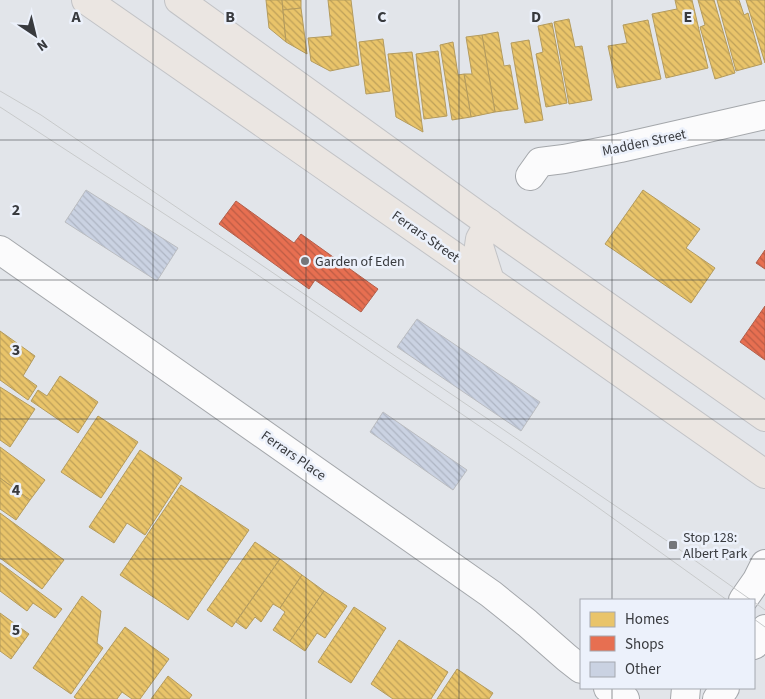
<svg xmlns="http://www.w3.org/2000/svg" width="765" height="699" viewBox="0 0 765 699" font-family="'Source Sans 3',sans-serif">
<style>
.homes{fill:url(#homes-back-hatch);stroke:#b49b5d}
.shops{fill:url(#shops-back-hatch);stroke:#b25f4b}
.building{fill:url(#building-back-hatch);stroke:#babcc0}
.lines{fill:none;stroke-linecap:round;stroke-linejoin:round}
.minor-casing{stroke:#a4a7ab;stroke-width:30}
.major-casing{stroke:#c2c3c6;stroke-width:30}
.minor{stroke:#fbfbfc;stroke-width:28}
.major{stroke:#ebe6e2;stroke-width:28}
.tram{stroke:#c8cacb;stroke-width:1}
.grid{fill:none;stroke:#383a3e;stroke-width:1;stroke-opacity:0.55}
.poi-dot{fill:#74767a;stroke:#ecf1fb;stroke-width:2}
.labels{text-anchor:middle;stroke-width:5;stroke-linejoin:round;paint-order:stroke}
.street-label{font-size:14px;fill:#383a3e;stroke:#ecf1fb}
.poi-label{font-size:14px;fill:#383a3e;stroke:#ecf1fb;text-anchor:start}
.grid-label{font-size:16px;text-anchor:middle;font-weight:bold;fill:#383a3e;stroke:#ecf1fb;stroke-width:5;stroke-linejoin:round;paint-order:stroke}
</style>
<defs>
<pattern id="homes-back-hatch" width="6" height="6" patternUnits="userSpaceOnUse" patternTransform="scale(1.25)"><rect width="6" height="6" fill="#e9c46a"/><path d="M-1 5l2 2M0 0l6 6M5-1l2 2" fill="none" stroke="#bea059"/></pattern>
<pattern id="shops-back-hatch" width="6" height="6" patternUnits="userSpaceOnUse" patternTransform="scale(1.25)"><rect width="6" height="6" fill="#e76f51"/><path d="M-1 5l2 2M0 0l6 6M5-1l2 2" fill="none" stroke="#bc5c45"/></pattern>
<pattern id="building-back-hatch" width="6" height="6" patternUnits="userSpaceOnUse" patternTransform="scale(1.25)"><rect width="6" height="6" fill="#cad2e2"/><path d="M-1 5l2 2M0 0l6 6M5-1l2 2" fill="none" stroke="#aeb5c3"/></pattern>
</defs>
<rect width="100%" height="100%" fill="#e2e5ea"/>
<g class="homes">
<polygon points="266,0 282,0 286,42 269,28"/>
<polygon points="282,0 301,0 301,8 283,10"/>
<polygon points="328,0 351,0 359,65 330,71 311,61 308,38 332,36"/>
<polygon points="675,0 692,0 708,68 666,78 652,14 677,9"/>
<polygon points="698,0 714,0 735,73 715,79 700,27 705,25"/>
<polygon points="717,0 739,0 744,15 748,13 762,64 736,71"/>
<polygon points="746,0 765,0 765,63"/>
<polygon points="301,8 307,54 286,42 283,10"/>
<polygon points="569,19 575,47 582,46 592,100 569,104 554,22"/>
<polygon points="648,20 661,79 617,88 608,46 627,43 623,25"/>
<polygon points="552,23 567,103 546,107 536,54 543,52 538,26"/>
<polygon points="498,32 504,66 510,65 518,109 495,112 482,35"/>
<polygon points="482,35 495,112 471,117 464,74 472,74 466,37"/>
<polygon points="383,39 390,91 366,94 359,42"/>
<polygon points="529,40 543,120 525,123 511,43"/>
<polygon points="453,42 458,75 464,74 471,117 452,120 440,45"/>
<polygon points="438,51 447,116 424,119 416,54"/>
<polygon points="412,52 423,132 396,117 388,54"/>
<polygon points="643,190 700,229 686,248 715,268 691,303 605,244"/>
<polygon points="0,331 35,356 23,376 37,386 28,400 0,380"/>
<polygon points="60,376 98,402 78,433 31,401 38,390 47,396"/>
<polygon points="0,387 35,409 10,447 0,440"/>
<polygon points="98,416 138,442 101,498 61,472"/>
<polygon points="0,447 45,480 30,500 0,478"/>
<polygon points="140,450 182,478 145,535 127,523 114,543 89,527"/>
<polygon points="0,478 30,500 16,520 0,509"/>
<polygon points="181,485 249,530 188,620 120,575"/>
<polygon points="0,513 64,560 42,589 0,558"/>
<polygon points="255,542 280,559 232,627 207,610"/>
<polygon points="280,559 302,575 280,608 273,604 261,622 255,617 246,629 236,622"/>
<polygon points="0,563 62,609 55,618 33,603 27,611 0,591"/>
<polygon points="302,575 324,591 290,641 273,630 285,612 280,608"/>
<polygon points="324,591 347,606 325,638 317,633 305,651 290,641"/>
<polygon points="82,596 101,611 97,643 103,648 71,694 33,668"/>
<polygon points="354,607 386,628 351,683 318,662"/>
<polygon points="0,613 29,634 11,659 0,651"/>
<polygon points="125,627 169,659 140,699 132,699 122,692 117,699 77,699 74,697"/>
<polygon points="399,640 448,672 431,699 393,699 371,684"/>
<polygon points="457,669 493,693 489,699 437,699"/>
<polygon points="168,676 192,695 189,699 151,699"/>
</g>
<g class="shops">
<polygon points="236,201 294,243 301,234 378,289 361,312 315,280 309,289 219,224"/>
<polygon points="765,250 765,269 756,263"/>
<polygon points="765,306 765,360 740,342"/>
</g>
<g class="building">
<polygon points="86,190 178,248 157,281 65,222"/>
<polygon points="417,319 540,402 521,431 397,347"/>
<polygon points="383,412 467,470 453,490 370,432"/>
</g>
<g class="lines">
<g class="minor-casing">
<g id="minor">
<polyline points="530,176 540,162 564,159 620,148 765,115"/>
<polyline points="0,250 139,347 491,594 527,623 567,658 581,669"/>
<polyline points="743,600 757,580 765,564"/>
<polyline points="754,645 765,629"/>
<polyline points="608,688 625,699"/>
<polyline points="685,699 686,688"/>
<polyline points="717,699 725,688"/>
</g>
</g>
<g class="major-casing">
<g id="major">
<polyline points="86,0 490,281 765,474"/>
<polyline points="179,0 508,237 765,417"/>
<polyline points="489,223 480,239 479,246 490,281"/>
</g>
</g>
<use href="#minor" class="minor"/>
<use href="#major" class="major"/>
<g class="tram">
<polyline points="0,91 41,115 673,545 751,600"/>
<polyline points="0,107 246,267 582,496 727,600"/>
<polyline points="754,602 765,610"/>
<polyline points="754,619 765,627"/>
</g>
</g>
<path class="grid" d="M 153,0 L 153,699M 306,0 L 306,699M 459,0 L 459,699M 612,0 L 612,600M 0,140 L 765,140M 0,280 L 765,280M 0,419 L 765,419M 0,559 L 765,559M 612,688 L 612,699"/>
<g class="poi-dot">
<circle cx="305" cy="261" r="5"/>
<rect x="668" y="540" width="10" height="10" rx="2.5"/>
</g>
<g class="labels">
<g class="street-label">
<text transform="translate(644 142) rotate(-12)" y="5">Madden Street</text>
<text transform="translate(426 236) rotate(35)" y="5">Ferrars Street</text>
<text transform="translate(294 455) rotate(35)" y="5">Ferrars Place</text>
</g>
<g class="poi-label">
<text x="315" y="266">Garden of Eden</text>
<text x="683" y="542">Stop 128:<tspan x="683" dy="16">Albert Park</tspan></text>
</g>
</g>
<g class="grid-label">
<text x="76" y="22">A</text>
<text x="230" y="22">B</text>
<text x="382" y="22">C</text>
<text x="536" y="22">D</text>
<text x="688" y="22">E</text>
<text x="16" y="215">2</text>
<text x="16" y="355">3</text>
<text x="16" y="495">4</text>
<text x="16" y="635">5</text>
</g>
<rect x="580" y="599" width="175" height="90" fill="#ecf1fb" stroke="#a4a8af"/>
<rect x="590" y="612" width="25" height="15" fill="#e9c46a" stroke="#a4a8af"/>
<text x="625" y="624" font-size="15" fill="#383a3e">Homes</text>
<rect x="590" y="636" width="25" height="15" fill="#e76f51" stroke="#a4a8af"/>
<text x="625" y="649" font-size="15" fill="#383a3e">Shops</text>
<rect x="590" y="662" width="25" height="15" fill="#cad2e2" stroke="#a4a8af"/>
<text x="625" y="674" font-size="15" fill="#383a3e">Other</text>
<g transform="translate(35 35) rotate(145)" stroke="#ecf1fb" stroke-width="4" paint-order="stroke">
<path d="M0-4L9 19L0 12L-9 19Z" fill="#383a3e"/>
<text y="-8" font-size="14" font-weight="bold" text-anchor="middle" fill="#383a3e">N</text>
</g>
</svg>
